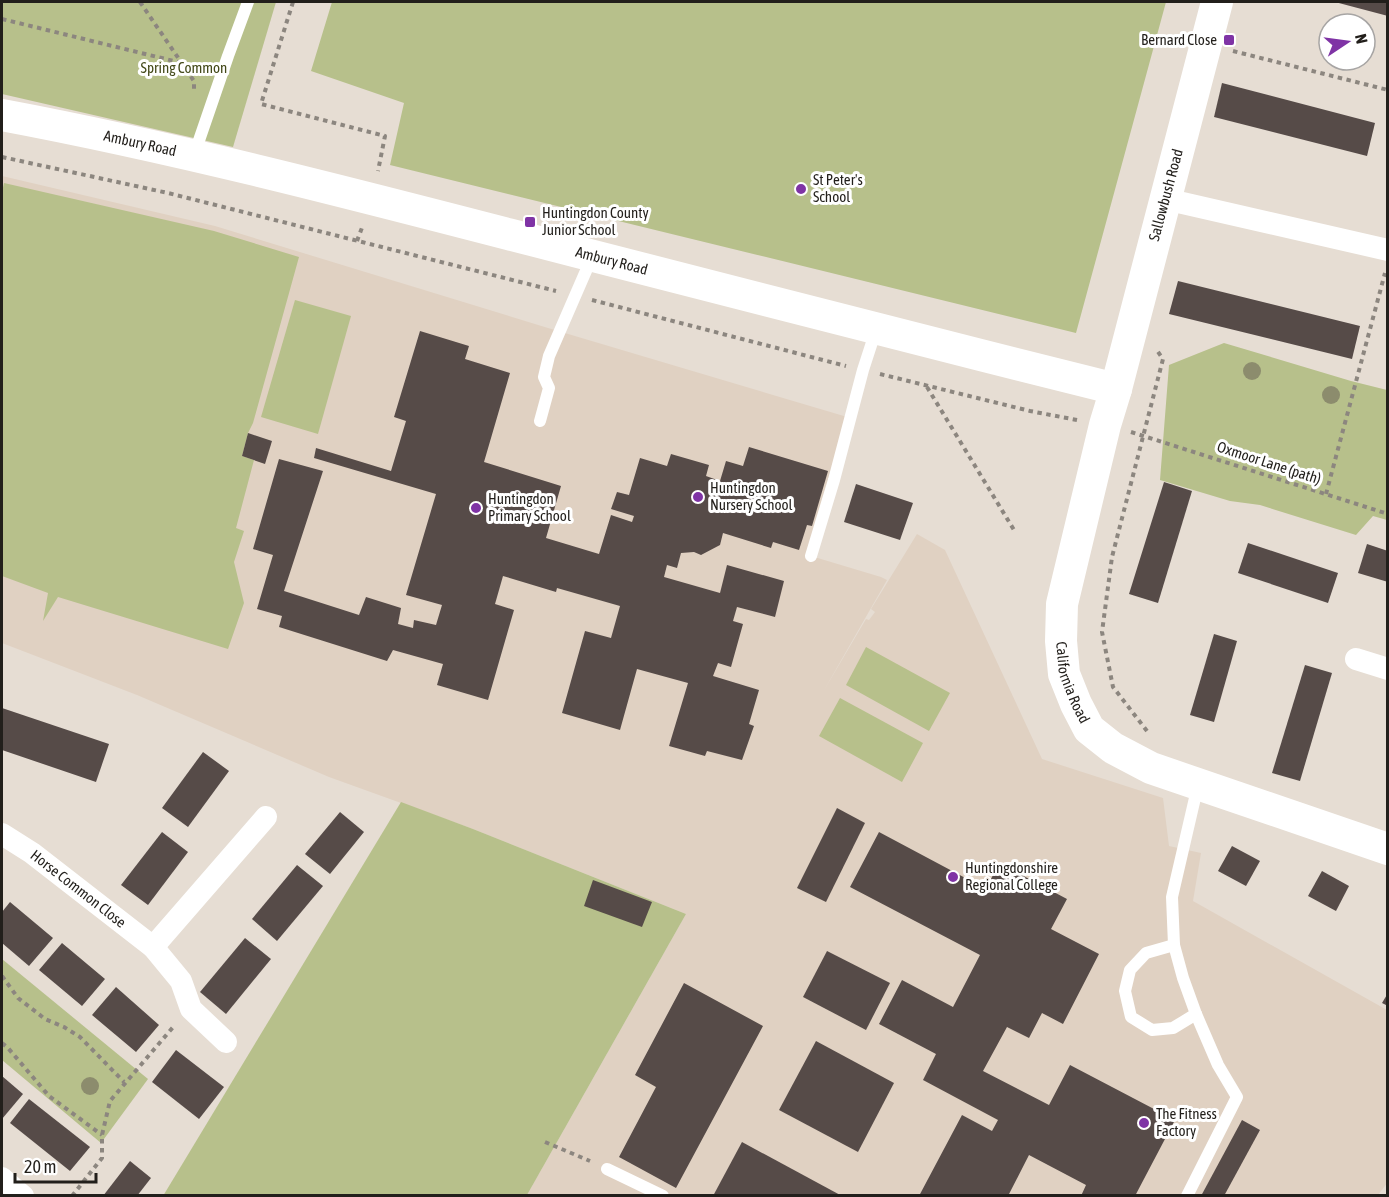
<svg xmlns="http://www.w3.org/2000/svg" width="1389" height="1197" viewBox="0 0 1389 1197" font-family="'Asap Condensed',sans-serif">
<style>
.built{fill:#e0d1c2}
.green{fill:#b7c08b}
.building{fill:#564b48}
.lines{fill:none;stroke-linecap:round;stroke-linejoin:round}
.path{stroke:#8c867f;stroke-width:4;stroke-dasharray:4.5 4.5;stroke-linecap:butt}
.lane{stroke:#fff;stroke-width:12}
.street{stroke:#fff;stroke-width:22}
.secondary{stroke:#fff;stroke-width:32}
.tree{fill:#8c8c6d}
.poi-dot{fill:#7f33a5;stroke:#fff;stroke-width:2}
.labels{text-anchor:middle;stroke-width:6;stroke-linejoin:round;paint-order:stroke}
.poi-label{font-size:15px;fill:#221f1b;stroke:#fff;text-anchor:start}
.park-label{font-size:15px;fill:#434919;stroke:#fff}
.street-label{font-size:15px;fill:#221f1b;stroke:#fff}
</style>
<rect width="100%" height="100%" fill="#e6ddd3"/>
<polygon class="built" points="2,176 215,226 548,328 854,419 811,556 881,577 887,580 823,692 866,619 869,620 875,612 871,609 917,534 945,550 1042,759 1163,798 1169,846 1201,853 1193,901 1387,1010 1388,1182 1378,1195 527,1195 686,914 473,829 329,777 137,695 2,643"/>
<g class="green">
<polygon points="2,2 276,2 233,147 2,94"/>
<polygon points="332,2 1166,2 1076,333 390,165 404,103 311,71"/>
<polygon points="4,183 214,231 299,257 253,423 248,433 242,456 254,460 236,528 244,531 234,562 244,603 228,649 58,597 43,621 48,593 2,576 2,192"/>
<polygon points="295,300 351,316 318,434 261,417"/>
<polygon points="1224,343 1351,381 1387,390 1387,520 1373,516 1356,535 1260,505 1230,501 1160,480 1169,365"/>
<polygon points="866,647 950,693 929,731 846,685"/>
<polygon points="840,698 923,743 902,782 819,736"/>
<polygon points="401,802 473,829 686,914 527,1195 163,1196"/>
<polygon points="2,959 148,1079 101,1143 2,1060"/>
</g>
<g class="building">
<polygon points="1335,2 1388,2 1388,16"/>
<polygon points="1222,83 1375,123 1367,156 1214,117"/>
<polygon points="1178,281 1360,326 1352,359 1169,314"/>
<polygon points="420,331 469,346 465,359 510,373 484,462 561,486 546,538 599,554 611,515 632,522 634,516 611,509 617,492 629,495 640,458 667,466 671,454 709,465 706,476 720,481 726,461 743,466 749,447 828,471 812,526 807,525 799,550 773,542 771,548 723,533 720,545 701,555 694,552 681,553 677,568 667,565 664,577 720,593 727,565 784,581 775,617 737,607 733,621 743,624 731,667 718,663 713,676 759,690 749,724 754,726 742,760 707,751 705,756 669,746 688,683 637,669 620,730 562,713 585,631 611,638 620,606 557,588 556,592 503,576 495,604 514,610 488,700 437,685 443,664 393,650 387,661 279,627 282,616 257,609 273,555 253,549 279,459 323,471 284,591 359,615 366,597 401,608 398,624 413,628 414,620 436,625 442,605 406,595 436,494 314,458 316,448 391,471 406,421 394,417"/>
<polygon points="248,433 272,441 265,464 242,456"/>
<polygon points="1164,482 1192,491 1158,603 1129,594"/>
<polygon points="856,484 913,503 900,540 844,522"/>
<polygon points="1248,543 1338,573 1328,603 1238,573"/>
<polygon points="1367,544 1388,551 1388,582 1358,573"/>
<polygon points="1214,634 1237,641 1214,722 1190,715"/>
<polygon points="1305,665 1332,673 1300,781 1272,773"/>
<polygon points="2,708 109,744 96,782 2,750"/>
<polygon points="203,752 229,771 188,827 162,808"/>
<polygon points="837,808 865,823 826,902 797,888"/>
<polygon points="340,812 364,832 330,874 305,854"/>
<polygon points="162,832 188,852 148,905 121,885"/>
<polygon points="879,832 986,889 999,863 1067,899 1051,929 1099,954 1063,1024 1042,1013 1029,1038 1007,1027 983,1071 1049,1105 1070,1065 1175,1120 1135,1196 1081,1196 1086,1185 1029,1155 1008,1196 919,1196 962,1115 992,1131 998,1120 923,1080 936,1054 879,1024 902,980 953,1007 980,955 850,887"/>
<polygon points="1232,846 1260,861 1246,886 1218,871"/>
<polygon points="297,865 323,886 277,941 252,919"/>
<polygon points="1322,871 1349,886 1336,911 1308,896"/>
<polygon points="593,880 652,902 642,927 584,906"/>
<polygon points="10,902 53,938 29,966 2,943 2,912"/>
<polygon points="245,938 271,959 226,1014 200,992"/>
<polygon points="62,943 105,979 82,1006 39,970"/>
<polygon points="827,951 890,983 866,1030 803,997"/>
<polygon points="684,983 763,1026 676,1188 619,1157 656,1087 635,1075"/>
<polygon points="116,987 159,1025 136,1052 92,1015"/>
<polygon points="1388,993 1388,1006 1382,1003"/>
<polygon points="816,1041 894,1083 858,1152 779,1110"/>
<polygon points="176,1050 224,1087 199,1119 152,1082"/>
<polygon points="2,1076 23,1094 2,1119"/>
<polygon points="29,1099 90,1147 70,1171 10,1123"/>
<polygon points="1242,1120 1260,1130 1224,1196 1201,1196"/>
<polygon points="742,1142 842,1196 713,1196"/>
<polygon points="130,1161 151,1178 137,1196 103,1196"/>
</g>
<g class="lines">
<g class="path">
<polyline points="140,2 194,81 194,93"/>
<polyline points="293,2 261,104 385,136 378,171"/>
<polyline points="2,19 182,63"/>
<polyline points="1233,51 1388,90"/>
<polyline points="2,157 168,193 556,291"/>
<polyline points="357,241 363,225"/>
<polyline points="592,300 846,366"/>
<polyline points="880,374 1030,411 1077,420"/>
<polyline points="927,387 1014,530"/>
<polyline points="1131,432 1388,514"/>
<polyline points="1326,494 1385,273"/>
<polyline points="1147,731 1113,687 1102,632 1112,557 1163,359 1156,349"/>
<polyline points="2,976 18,998 45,1019 64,1027 80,1037 124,1082"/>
<polyline points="2,1043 8,1048 49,1096 102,1135"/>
<polyline points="545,1142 590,1161"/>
<polyline points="72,1196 102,1158 102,1135 110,1101 174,1026"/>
</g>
<g class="lane">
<polyline points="194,155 228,56 248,2"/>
<polyline points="540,421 549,388 544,377 549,356 592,257"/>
<polyline points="811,556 834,480 863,370 876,330"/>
<polyline points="1174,945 1146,953 1130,970 1125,991 1131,1017 1152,1030 1173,1028 1196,1014"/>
<polyline points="607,1169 663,1196"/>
<polyline points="1187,1196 1237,1097 1218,1065 1196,1014 1183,978 1174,945 1172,897 1198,785"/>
</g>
<g class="street">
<polyline points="1165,199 1388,250"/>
<polyline points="1356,659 1388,669"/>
<path id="s1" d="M 2,834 L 32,853 L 153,947 L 266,817"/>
<polyline points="153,947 181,981 191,1009 226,1042"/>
<polyline points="2,1178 23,1196"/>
</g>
<g class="secondary">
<path id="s2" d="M 1217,2 L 1116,389 L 1105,425 L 1062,604 L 1061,641 L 1064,674 L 1076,704 L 1089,729 L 1113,748 L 1151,768 L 1388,849"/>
<path id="s3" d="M 2,115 C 194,151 384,202 574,251 C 754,298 935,344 1116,389"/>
</g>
</g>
<g class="tree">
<circle cx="1252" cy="371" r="9"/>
<circle cx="1331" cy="395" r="9"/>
<circle cx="90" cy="1086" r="9"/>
</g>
<g class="poi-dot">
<rect x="1223" y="34" width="12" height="12" rx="3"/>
<circle cx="801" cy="189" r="6"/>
<rect x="524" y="216" width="12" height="12" rx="3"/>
<circle cx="698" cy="497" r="6"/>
<circle cx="476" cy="508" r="6"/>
<circle cx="953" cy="877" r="6"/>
<circle cx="1144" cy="1123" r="6"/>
</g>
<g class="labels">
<g class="poi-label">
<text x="1217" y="45" text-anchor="end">Bernard Close</text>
<text x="813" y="185">St Peter's<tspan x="813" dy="17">School</tspan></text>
<text x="542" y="218">Huntingdon County<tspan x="542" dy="17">Junior School</tspan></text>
<text x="710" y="493">Huntingdon<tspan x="710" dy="17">Nursery School</tspan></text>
<text x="488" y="504">Huntingdon<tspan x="488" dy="17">Primary School</tspan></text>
<text x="965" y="873">Huntingdonshire<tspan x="965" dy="17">Regional College</tspan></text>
<text x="1156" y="1119">The Fitness<tspan x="1156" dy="17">Factory</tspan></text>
</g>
<g class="park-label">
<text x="184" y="73">Spring Common</text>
</g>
<g class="street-label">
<text dy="5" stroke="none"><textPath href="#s3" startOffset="141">Ambury Road</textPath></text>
<text transform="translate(1166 195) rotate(-75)" y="5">Sallowbush Road</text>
<text dy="5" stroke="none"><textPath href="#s3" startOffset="627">Ambury Road</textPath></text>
<text transform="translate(1269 463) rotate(18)" y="5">Oxmoor Lane (path)</text>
<text dy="5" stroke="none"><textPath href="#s2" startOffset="702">California Road</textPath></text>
<text dy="5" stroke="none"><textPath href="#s1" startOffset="94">Horse Common Close</textPath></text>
</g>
</g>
<rect width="1389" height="1197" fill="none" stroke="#221f1b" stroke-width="6"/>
<g transform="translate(1347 42) rotate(77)"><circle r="28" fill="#ffffff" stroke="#a7a5a4" stroke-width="1.5"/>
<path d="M0-4.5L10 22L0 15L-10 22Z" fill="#7f33a5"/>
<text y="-9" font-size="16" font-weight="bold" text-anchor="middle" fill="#221f1b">N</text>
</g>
<path d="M15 1173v9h81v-9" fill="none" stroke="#221f1b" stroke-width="3"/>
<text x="24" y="1173" font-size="18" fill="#221f1b" stroke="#ffffff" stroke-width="4.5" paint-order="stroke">20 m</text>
</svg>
